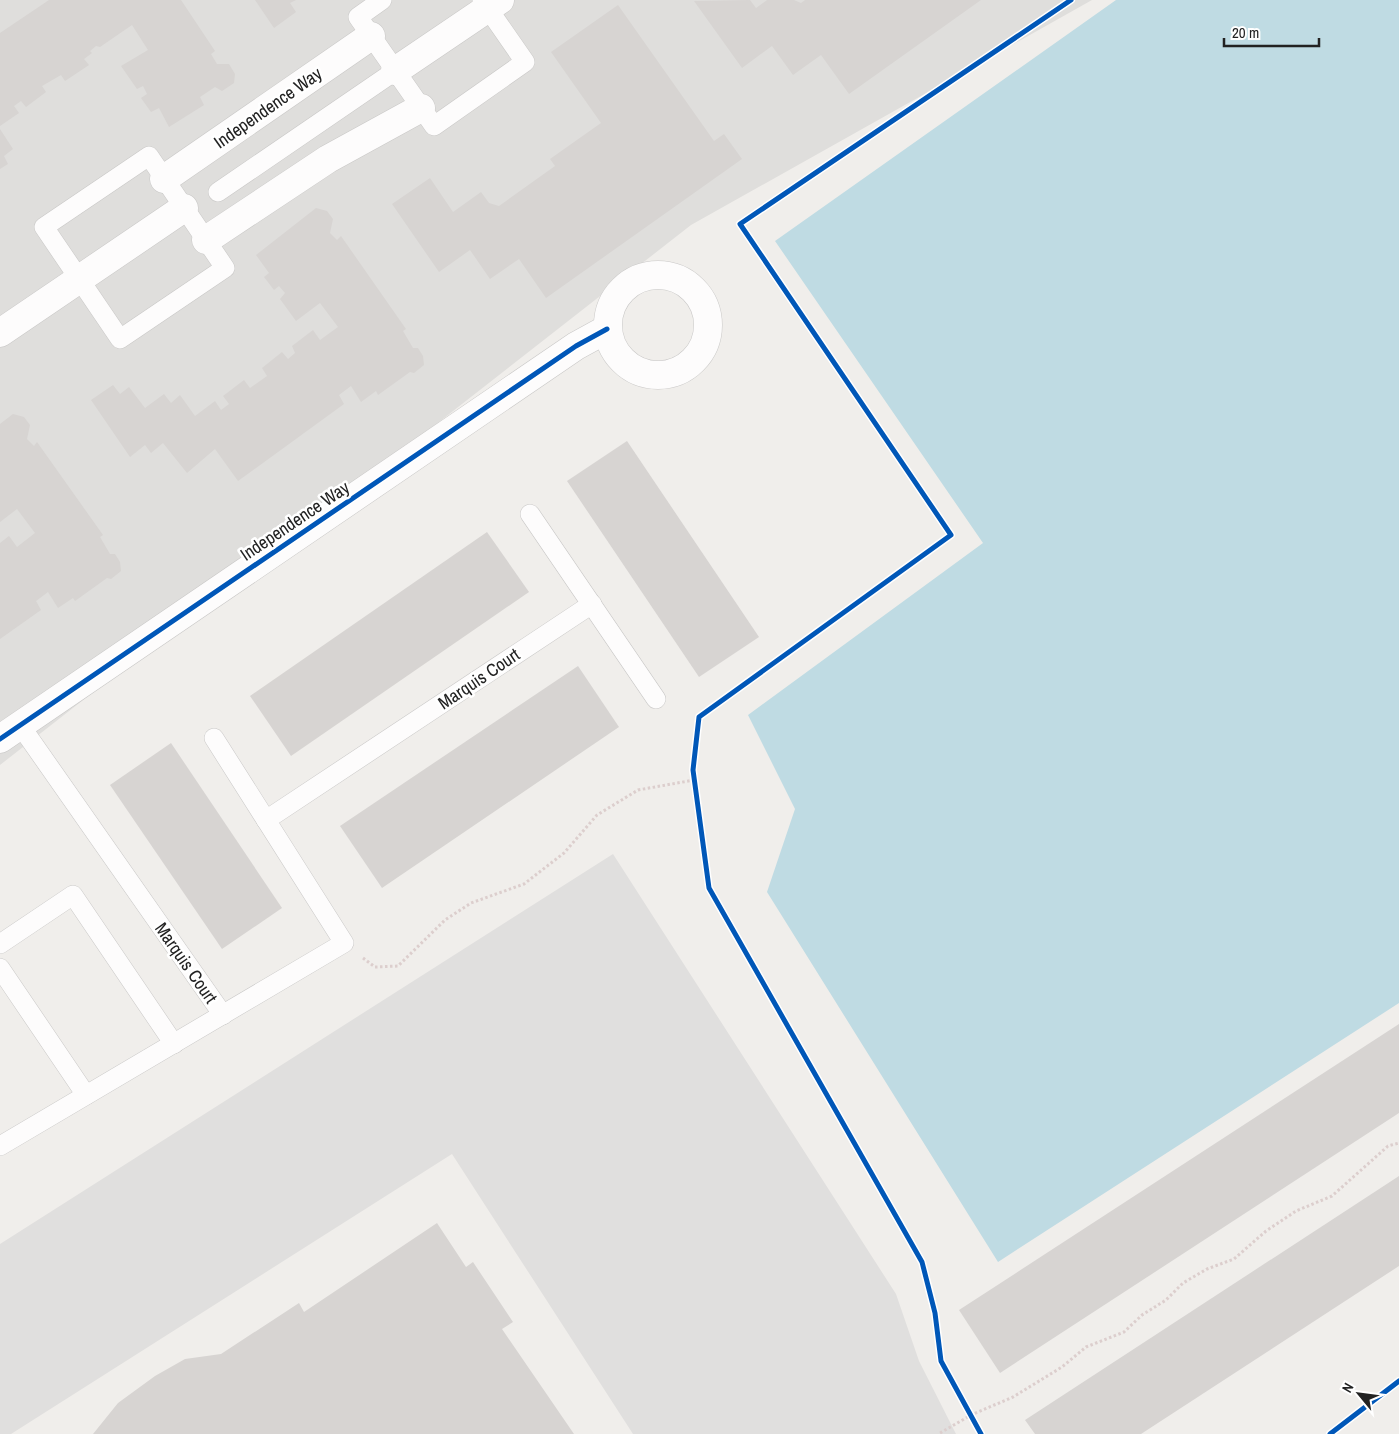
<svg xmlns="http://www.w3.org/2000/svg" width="1399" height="1434" viewBox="0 0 1399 1434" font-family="'Archivo Narrow',sans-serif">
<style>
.residential{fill:#dfdedc}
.parking{fill:#e0dfde}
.water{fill:#bfdbe3}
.building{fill:#d7d4d2}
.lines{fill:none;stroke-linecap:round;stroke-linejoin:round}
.lane-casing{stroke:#c9c8c7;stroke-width:20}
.street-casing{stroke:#c9c8c7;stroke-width:29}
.path{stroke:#dccecd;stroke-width:3;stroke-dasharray:2.5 2.5;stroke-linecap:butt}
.lane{stroke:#fdfcfc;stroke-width:19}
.street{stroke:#fdfcfc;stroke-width:28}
.cycleway-casing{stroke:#fff;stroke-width:8}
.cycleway{stroke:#0057b8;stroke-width:5}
.labels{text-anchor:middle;stroke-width:5;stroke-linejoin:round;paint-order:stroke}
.street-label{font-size:18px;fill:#222;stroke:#fff}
</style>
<rect width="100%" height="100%" fill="#f0eeeb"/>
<polygon class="residential" points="0,0 1092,0 691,225 0,765"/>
<polygon class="parking" points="613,854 896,1294 919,1361 956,1434 633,1434 452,1154 11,1434 0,1434 0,1244"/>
<polygon class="water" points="1116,0 1399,0 1399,1003 998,1262 767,892 795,809 748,715 983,543 775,241"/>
<g class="building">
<polygon points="49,0 181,0 215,51 211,54 217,64 229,64 235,74 234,83 222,91 215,87 200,97 204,105 169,127 159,108 151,112 141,98 147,94 143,86 137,89 121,66 148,50 132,25 100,47 96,46 90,51 92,53 84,59 89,65 65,81 61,75 42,86 46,92 26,107 21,101 14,106 19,113 0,126 0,33"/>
<polygon points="255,0 296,0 290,3 296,12 274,28"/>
<polygon points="750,0 756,8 767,0 794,0 801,3 805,0 981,0 849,94 821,55 793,75 772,46 742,68 694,1"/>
<polygon points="618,5 714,141 724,134 742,159 546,298 519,259 490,279 470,250 439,272 392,204 430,178 453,212 481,192 489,203 499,206 555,166 550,159 601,123 551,52"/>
<polygon points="0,129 13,149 4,156 8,164 0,169"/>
<polygon points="316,208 327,211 333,219 330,233 337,240 341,236 406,329 403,331 413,348 418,348 423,356 424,365 414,373 410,372 378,395 376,391 361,402 351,386 339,395 344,404 238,481 215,449 187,473 163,443 151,453 145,445 130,457 91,400 113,385 120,394 129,387 145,408 164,394 171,403 180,395 195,416 215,401 221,410 229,404 223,396 244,380 250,388 267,376 262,368 282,352 288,359 295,353 292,346 313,330 320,340 338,327 320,303 296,321 280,299 285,293 279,286 274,290 264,277 269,273 256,255"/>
<polygon points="13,414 24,417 30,425 27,439 34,446 37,442 103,535 100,537 110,554 115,554 120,562 121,571 111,579 107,578 75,601 73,598 58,608 48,592 36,601 41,610 0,639 0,543 9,536 17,547 35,533 17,509 0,522 0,424"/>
<polygon points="627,441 759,637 699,677 567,481"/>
<polygon points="487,532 529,592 291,756 250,696"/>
<polygon points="578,666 619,727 382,888 340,826"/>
<polygon points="171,743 282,908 222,949 110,785"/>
<polygon points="1399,1024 1399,1113 1000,1373 959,1310"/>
<polygon points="1399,1176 1399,1266 1141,1434 1035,1434 1025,1420"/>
<polygon points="437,1223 466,1267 473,1262 513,1322 502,1329 574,1434 93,1434 118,1403 155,1376 185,1359 221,1354 299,1303 304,1312"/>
</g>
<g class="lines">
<g class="lane-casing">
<g id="lane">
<polyline points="382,0 358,17 434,126 525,62 482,0"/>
<polygon points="149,156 225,268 120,339 44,227"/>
<polyline points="218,192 395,71"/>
<polyline points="530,514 656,699"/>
<polyline points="20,725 223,1015"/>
<polyline points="266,820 592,604"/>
<polyline points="0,944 73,895 174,1044"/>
<polyline points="0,968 86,1095"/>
<polyline points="0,1146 344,943 214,738"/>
</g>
</g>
<g class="street-casing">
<g id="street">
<polyline points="395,71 500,0"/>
<polyline points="164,179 371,36"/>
<polyline points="206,240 328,159 421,108"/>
<circle cx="658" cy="325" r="50"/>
<polyline points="0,333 184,208"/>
<polyline points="0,739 576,346 607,329"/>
</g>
</g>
<g class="path">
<polyline points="363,958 375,967 398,966 445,920 471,903 524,884 564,853 597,815 638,790 694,780"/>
<polyline points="940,1433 971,1415 1013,1397 1062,1367 1086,1347 1124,1332 1142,1315 1166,1300 1183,1283 1207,1269 1234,1259 1266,1231 1296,1211 1332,1196 1388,1146 1399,1143"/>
<polyline points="981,1434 941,1361 935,1313 922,1262 709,888 693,770 699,717 951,535 740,224 1071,0"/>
<polyline points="1330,1434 1399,1381"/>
</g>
<use href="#lane" class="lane"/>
<use href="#street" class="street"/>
<g class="cycleway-casing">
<g id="cycleway">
<polyline points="0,739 576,346 607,329"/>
<polyline points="981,1434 941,1361 935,1313 922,1262 709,888 693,770 699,717 951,535 740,224 1071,0"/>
<polyline points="1330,1434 1399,1381"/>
</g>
</g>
<use href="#cycleway" class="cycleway"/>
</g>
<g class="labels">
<g class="street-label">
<text transform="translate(268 108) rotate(-35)" y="6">Independence Way</text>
<text transform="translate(295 521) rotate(-34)" y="6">Independence Way</text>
<text transform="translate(479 679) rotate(-34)" y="6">Marquis Court</text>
<text transform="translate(186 963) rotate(55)" y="6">Marquis Court</text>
</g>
</g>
<g transform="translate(1359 1394) rotate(299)" stroke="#ffffff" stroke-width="4" paint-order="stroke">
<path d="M0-4L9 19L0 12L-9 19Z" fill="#222222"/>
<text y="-8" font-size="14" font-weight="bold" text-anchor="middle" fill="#222222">N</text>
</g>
<path d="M1224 38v8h95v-8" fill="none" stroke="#222222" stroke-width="2.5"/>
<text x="1232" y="38" font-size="15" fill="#222222" stroke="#ffffff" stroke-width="4" paint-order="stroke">20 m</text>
</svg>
